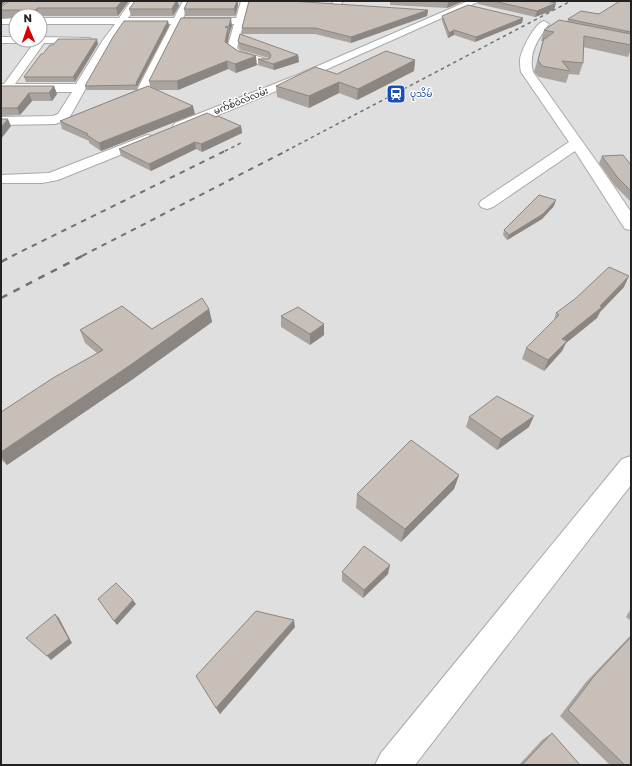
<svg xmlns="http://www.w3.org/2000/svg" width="632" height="766" viewBox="0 0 632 766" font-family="Poppins,'Noto Sans Myanmar',sans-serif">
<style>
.residential{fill:#e0dfdf;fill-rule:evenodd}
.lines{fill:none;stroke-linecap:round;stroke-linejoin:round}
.minor-casing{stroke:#a9a9a9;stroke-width:2}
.minor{fill:#fff;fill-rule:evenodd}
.rail-far2{stroke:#707070;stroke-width:1.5;stroke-dasharray:3.5 3.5;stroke-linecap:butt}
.rail-far1{stroke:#707070;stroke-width:2;stroke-dasharray:5.5 5.5;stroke-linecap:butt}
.rail{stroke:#707070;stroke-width:2.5;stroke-dasharray:7 7;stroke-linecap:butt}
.wall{fill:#aba49e}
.shaded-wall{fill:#8b8681}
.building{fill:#c7bfb8;stroke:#8b8681}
.labels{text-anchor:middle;stroke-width:3;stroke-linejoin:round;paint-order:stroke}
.far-transit-label{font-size:9px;fill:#164399;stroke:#fff;text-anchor:start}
.far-street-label{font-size:9px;fill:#222;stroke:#fff}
</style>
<rect width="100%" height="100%" fill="#f2efe9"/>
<path class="residential" d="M 1,1 L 631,1 L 631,765 L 1,765 ZM 16,16 L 40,16 L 40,40 L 16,40 Z"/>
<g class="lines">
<g class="minor-casing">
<g id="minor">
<path d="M 131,1 L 140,1 L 128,18 L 174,18 L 183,1 L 191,1 L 183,18 L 236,18 L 241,1 L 249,1 L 237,48 L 240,51 L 269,60 L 270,62 L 269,64 C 259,67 232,57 227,49 L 234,24 L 181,24 L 150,88 L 148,91 L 140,91 L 138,88 L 171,24 L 124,24 L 113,40 L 68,120 L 55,124 L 1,125 L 1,117 L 53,116 L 58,114 L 72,92 L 1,92 L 1,84 L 4,84 L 34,43 L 1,43 L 1,37 L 16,37 L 16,40 L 40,40 L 40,37 L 90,38 L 91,40 L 90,42 L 86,43 L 44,43 L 15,84 L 76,84 L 103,40 L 115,24 L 40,24 L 40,18 L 119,18 Z"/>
<polygon points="334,1 343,1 339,7 336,8 331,5"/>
<polygon points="468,1 480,1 305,79 185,129 175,129 173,126 175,123 297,75"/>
<rect x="1" y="18" width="15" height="6"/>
<path d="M 544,21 L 549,24 C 538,39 528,53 533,72 L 606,175 L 631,212 L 631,230 L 625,229 L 575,151 L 493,207 L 487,209 L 481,207 L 479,204 L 481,201 L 569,142 L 521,72 C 520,68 520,63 520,59 C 522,49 534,24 544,21 Z"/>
<polygon points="147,135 152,136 154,139 152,142 58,180 42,183 1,183 1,175 49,173"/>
<polygon points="631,456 631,485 415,765 375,765 381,753 622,459"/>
</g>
</g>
<use href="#minor" class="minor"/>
<g class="rail-far2">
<polyline points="225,151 241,143"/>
<polyline points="286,151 571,1"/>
</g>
<g class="rail-far1">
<polyline points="12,256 227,150"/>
<polyline points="82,256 288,150"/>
</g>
<g class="rail">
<polyline points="1,262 14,255"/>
<polyline points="1,298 84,255"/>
</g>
</g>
<g class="wall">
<polygon points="9,1 129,1 118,16 16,16 16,18 1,19 1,7"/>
<polygon points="188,1 238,1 238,6 235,16 185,16 184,9"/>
<polygon points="390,1 464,1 447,8 390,5"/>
<polygon points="479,1 556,1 553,3 554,10 535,17 478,4"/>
<polygon points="631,1 631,50 628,57 583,47 583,63 579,75 569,74 566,83 539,77 534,72 543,41 541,41 544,30 567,22 568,19 599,14"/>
<polygon points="179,6 173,16 131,16 129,9"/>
<polygon points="428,10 427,16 351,43 315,34 242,34 242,28"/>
<polygon points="442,16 523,18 522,23 475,42 454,35 448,38 442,21"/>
<polygon points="181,18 232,26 229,35 227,43 257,65 236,73 228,69 178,90 157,90 195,114 101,151 89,143 89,141 62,129 60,121 137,90 86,90 85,86 168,21 169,26 137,87 137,90 150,86 149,81"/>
<polygon points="238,41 298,55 299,62 274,70 258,65 258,59 269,58 241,50 239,48"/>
<polygon points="98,44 75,82 26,82 24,77"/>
<polygon points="415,60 414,71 357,100 339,93 309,108 277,97 276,86 337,74"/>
<polygon points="1,86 54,86 57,94 52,101 32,101 20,115 1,116"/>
<polygon points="216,117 241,126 242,133 202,152 196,149 151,171 121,156 119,149"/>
<polygon points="602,156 631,165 631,202 615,186 599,163"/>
<polygon points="554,206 542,219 507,240 503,235 504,230"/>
<polygon points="624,287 600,312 597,318 566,343 562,351 544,371 522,359 526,348 554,320 556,313"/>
<polygon points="209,309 212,322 133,379 7,465 1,459 1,412 97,353 85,343 80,330 152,329"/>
<polygon points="281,316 324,324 324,335 310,345 281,327"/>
<polygon points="469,417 529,427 497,450 466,427"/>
<polygon points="459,475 454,489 401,542 356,508 357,494"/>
<polygon points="342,572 388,574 363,598 342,581"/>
<polygon points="631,608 631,621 626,617"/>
<polygon points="295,627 220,714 200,682 196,676"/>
<polygon points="631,635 631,765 610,765 560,716 586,682"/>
<polygon points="552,733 580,765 519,765 542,740"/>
</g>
<g class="shaded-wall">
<polygon points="1,1 7,1 1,6"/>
<polygon points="122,1 129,1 118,16 116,8"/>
<polygon points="176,1 178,1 179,6 173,16 172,9"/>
<polygon points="237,1 238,1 238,6 235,16 234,9"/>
<polygon points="450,1 464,1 447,8 448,2"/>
<polygon points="545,1 556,1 544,7"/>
<polygon points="556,3 554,10 535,17 537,11"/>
<polygon points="37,8 40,16 38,16 36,10"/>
<polygon points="428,10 427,16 351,43 351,37"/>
<polygon points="231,18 232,26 229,35 229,26"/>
<polygon points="523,18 522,23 475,42 476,37"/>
<polygon points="168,21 169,26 137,87 136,83"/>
<polygon points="228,28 229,36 226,50 225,42"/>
<polygon points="454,30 454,35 448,38 449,33"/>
<polygon points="97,39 98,44 75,82 73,77"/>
<polygon points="298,55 299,62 274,70 273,64"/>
<polygon points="256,56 257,65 236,73 235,64"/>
<polygon points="415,60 414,71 357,100 358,89"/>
<polygon points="227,61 228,69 178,90 177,81"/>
<polygon points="339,82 339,93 309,108 309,96"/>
<polygon points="54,86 57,94 52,101 49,93"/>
<polygon points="29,93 32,101 20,115 17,108"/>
<polygon points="193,106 195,114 101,151 99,143"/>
<polygon points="8,119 11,126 1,139 1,127"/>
<polygon points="241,126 242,133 202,152 201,144"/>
<polygon points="195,142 196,149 151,171 149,164"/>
<polygon points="556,200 554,206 542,219 507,240 509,235"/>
<polygon points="629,276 624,287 600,312 597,318 566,343 562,351 544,371 548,360 562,339 600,306"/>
<polygon points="209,309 212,322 133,379 7,465 1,456 1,452"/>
<polygon points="324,324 324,335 310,345 310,334"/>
<polygon points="534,416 529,427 497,450 501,439"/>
<polygon points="459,475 454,489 401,542 405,529"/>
<polygon points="390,565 388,574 363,598 364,590"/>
<polygon points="133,600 136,604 117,625 114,621"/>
<polygon points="55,614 59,618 72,643 51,660 47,656"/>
<polygon points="294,620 295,627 220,714 216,708"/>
</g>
<g class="building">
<polygon points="9,1 122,1 116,8 37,8 36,10 1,10 1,7"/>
<polygon points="135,1 176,1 172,9 129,9"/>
<polygon points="188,1 237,1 234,9 184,9"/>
<polygon points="249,1 290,1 428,10 351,37 315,28 242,28"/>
<polygon points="430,1 450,1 448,2"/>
<polygon points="493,1 546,1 556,3 537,11"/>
<polygon points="620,1 631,1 631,32 568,19 581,11 599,14"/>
<polygon points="468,5 523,18 476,37 454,30 449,33 442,16"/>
<polygon points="181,18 231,18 229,26 225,27 228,28 225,42 238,51 256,56 235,64 227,61 177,81 149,81"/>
<polygon points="559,20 631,34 631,45 584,36 583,63 562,61 570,71 542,66 538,60 544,38 545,39 554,32 544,30"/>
<polygon points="124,21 168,21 136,83 137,85 85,86 113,37"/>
<polygon points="240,34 298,55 273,64 258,59 269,59 271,56 269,52 240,43 238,41"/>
<polygon points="58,39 97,39 73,77 24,77 41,54 43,54 50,45 53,45"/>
<polygon points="386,51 415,60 358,89 339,82 309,96 276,86 315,67 337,74"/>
<polygon points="1,86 54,86 49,93 29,93 17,108 1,108"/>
<polygon points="148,86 193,106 99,143 87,135 88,134 60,121"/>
<polygon points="207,113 216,117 218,116 241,126 201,144 195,142 149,164 119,149"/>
<polygon points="1,119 8,119 1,127"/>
<polygon points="623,155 631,165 631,191 618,178 602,156"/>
<polygon points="539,195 556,200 543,214 509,235 504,230"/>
<polygon points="609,267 629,276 600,306 602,307 562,339 567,341 548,360 526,348 559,315 556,313 576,298"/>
<polygon points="202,298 209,309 129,366 1,452 1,412 53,378 103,350 80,330 122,306 152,329"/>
<polygon points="298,307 324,324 310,334 281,316"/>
<polygon points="497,396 534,416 501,439 469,417"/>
<polygon points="411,440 459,475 405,529 357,494"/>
<polygon points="364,546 390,565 364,590 342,572"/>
<polygon points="116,583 133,600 114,621 98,599"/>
<polygon points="256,611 294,620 216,708 196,676"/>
<polygon points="55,614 69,639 47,656 26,638"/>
<polygon points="631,637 631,765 625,765 568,710 595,675"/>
<polygon points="552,733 580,765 522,765"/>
</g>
<defs>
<g id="station-square" transform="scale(1)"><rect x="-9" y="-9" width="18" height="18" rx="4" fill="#1a4fb4" stroke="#fff"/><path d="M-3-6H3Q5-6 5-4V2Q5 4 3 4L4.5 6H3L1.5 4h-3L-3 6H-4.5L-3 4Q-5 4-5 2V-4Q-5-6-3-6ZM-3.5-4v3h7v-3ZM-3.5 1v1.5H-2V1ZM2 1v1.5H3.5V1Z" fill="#fff"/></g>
</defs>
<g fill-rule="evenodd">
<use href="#station-square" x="396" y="94"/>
</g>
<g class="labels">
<g class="far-transit-label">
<text x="410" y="97">ပုသိမ်</text>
</g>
<g class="far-street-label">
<text transform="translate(241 101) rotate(-22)" y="3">မက်စ်ဝဲလ်လမ်း</text>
</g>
</g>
<rect width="632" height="766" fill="none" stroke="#222222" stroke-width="4"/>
<g transform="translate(28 28) rotate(358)"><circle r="19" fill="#ffffff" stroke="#a7a7a7"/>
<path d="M0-3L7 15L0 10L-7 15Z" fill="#d40000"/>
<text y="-6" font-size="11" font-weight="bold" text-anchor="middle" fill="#222222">N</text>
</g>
</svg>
